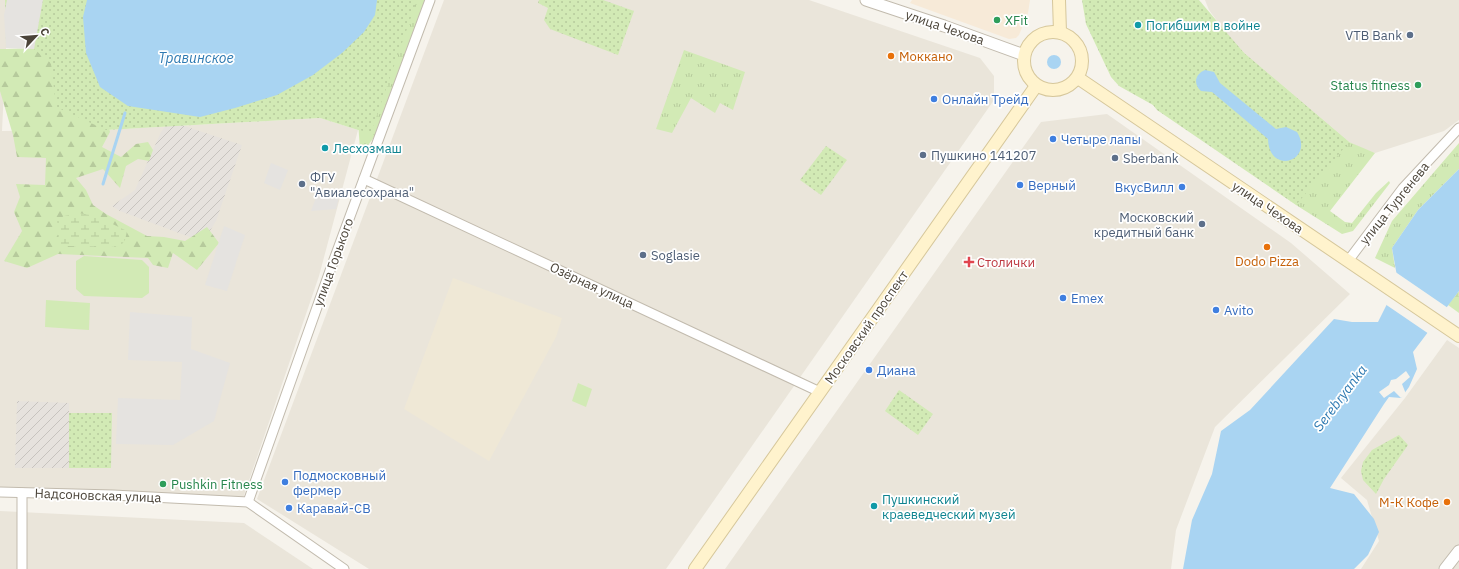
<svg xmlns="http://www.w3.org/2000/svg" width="1459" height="569" viewBox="0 0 1459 569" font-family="'IBM Plex Sans',sans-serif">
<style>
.residential{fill:#eae5da}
.commercial{fill:#f7ead8}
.industrial{fill:url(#industrial-furrows)}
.education{fill:#efe8d6}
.grass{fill:url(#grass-tufts)}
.forest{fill:url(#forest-firs)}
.wetland{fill:url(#wetland-marsh)}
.park{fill:url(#park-dots)}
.garden{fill:#d2eab5}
.parking{fill:#e5e3e0}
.water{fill:#a9d4f2}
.pier{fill:#f6f3ec}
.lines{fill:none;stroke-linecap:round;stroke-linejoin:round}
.stream{stroke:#a9d4f2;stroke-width:3}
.minor-casing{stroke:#c2bbae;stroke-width:11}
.tertiary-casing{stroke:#c2bbae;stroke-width:13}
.secondary-casing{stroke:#d6c79b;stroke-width:14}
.minor{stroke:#fff;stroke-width:9}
.tertiary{stroke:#fff;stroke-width:11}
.secondary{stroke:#fff3cd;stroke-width:12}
.leisure-dot{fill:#2e9e5b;stroke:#fff;stroke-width:1.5}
.culture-dot{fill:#0f9aa8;stroke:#fff;stroke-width:1.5}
.service-dot{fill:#5c6f8a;stroke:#fff;stroke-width:1.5}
.food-dot{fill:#e8710a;stroke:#fff;stroke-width:1.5}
.shop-dot{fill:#3f7fe0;stroke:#fff;stroke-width:1.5}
.health-dot{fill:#e0444e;stroke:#fff;stroke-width:1.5}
.labels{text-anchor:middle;stroke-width:3.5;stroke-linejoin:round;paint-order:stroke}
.leisure-label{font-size:13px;fill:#27864d;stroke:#fff;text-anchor:start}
.culture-label{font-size:13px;fill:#0d838f;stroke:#fff;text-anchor:start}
.street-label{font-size:13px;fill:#4b4439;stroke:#fff}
.service-label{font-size:13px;fill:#4e5e75;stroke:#fff;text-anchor:start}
.food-label{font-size:13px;fill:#c56008;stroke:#fff;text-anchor:start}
.shop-label{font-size:13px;fill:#366cbe;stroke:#fff;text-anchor:start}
.health-label{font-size:13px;fill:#be3a42;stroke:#fff;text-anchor:start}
.water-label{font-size:14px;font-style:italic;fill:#2e7ab2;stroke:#fff}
</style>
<defs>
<pattern id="industrial-furrows" width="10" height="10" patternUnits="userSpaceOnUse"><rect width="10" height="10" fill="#e6e2dd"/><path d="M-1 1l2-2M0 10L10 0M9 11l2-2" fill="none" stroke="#c7c3be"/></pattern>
<pattern id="grass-tufts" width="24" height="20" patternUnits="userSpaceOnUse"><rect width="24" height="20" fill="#d2eab5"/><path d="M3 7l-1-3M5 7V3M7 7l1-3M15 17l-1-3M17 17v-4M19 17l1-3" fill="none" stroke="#b6ca9c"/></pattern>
<pattern id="forest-firs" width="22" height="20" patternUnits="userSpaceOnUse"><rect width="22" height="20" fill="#d2eab5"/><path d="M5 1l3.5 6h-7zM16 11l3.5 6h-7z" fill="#b6ca9c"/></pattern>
<pattern id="wetland-marsh" width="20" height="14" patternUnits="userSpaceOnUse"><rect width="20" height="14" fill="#d2eab5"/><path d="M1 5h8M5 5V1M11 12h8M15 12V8" fill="none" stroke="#b6ca9c"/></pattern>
<pattern id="park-dots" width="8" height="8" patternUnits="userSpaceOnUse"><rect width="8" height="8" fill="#d2eab5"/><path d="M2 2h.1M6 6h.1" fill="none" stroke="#b6ca9c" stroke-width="1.8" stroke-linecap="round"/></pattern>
</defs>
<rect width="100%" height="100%" fill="#f6f3ec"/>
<g class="residential">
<polygon points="0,0 5,0 6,48 2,131 106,130 320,118 358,130 319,276 242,501 0,487"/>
<polygon points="444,0 809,0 980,58 994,76 994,100 666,569 369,569 257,499"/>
<polygon points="1205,0 1459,0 1459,120 1444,131 1375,153 1363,149 1349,142 1244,53 1226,33 1209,10"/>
<polygon points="1107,114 1291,243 1350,294 1215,427 1176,530 1171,569 725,569 1041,122"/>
<polygon points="1447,340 1459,348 1459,569 1361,569 1379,541 1367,500 1341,478 1405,398"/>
<polygon points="0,511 244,523 313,569 0,569"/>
</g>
<polygon class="commercial" points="912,0 1030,0 1028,13 1019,35 1016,38 1009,39 910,3"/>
<g class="industrial">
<polygon points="169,121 242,145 216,221 203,242 120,211 112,206 135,190 161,132"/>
<polygon points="17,401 69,403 69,468 15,468"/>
</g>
<polygon class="education" points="453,278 562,318 556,337 489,461 404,409"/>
<g class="grass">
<polygon points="409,0 425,0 375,136 366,148 360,151 358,120"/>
<polygon points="1226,33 1244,53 1349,142 1375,153 1330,211 1345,222 1352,223 1376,193 1389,181 1390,183 1353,231 1342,234 1296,205 1288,108"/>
<polygon points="684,50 745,72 733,110 720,103 715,113 691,98 672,133 656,129"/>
<polygon points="1459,143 1459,169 1418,210 1392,248 1395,268 1375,258 1392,221"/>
<polygon points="1459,291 1459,313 1448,305"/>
</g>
<polygon class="forest" points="37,35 103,107 110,132 102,147 121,157 136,144 148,142 153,150 149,161 138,159 126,166 120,188 103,169 76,178 86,190 93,205 106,214 147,236 164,237 185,241 207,227 219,243 197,270 173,253 168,268 153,265 148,258 58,254 27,268 4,261 22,231 14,212 20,197 16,184 45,185 46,158 17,157 13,135 0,91 0,49 34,49"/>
<polygon class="wetland" points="78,213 96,216 127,231 125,240 120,247 63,246 58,241 57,220 64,216"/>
<g class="park">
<polygon points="5,0 417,0 371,132 358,130 320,118 106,130 56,107 51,63 34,49 6,48"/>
<polygon points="539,0 603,0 634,11 618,55 550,29 544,20 548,8 538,3"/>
<polygon points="1082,0 1199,0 1244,53 1349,142 1296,205 1157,110 1153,105 1119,86 1111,77 1086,24"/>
<polygon points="826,146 847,160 821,195 800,180"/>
<polygon points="899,390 933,414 918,435 885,411"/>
<polygon points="69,413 112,413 111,468 69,468"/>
<polygon points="1399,435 1408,445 1384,479 1376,494 1363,480 1361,471 1363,462 1372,450"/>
</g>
<g class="garden">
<polygon points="84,256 142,260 149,267 149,293 142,298 84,296 76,289 76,261"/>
<polygon points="46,300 90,303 89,330 45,327"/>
<polygon points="578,383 592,389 586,407 572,401"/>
</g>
<g class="parking">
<polygon points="7,0 43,0 34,49 6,48 4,15"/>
<polygon points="271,163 288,170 280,190 264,183"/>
<polygon points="341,190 336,209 311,211 318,192"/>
<polygon points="224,226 245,235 227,291 205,285"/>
<polygon points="130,312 192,317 191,349 230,363 214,421 173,445 116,444 118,398 180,400 182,362 128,360"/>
</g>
<g class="water">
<polygon points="87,0 377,0 375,15 364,32 342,53 313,75 277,95 235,108 200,117 128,106 100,87 86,53 83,17"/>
<circle cx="1054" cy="62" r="7"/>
<path d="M 1205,70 L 1214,72 L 1220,83 L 1276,129 L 1286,127 L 1297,132 C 1315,161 1269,176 1268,139 L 1212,92 L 1201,91 C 1193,84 1195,74 1205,70 Z"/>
<polygon points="1459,169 1459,291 1413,352 1417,369 1409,387 1401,398 1389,397 1384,404 1330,488 1354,494 1374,519 1379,532 1368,555 1354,569 1183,569 1192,520 1212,474 1221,431 1250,410 1334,319 1352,322 1378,322 1398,282 1392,248 1418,210"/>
</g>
<g class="pier">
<polygon points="1394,271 1448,308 1429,334 1385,304 1395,281"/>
<polygon points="1406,371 1410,377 1402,384 1406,394 1401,398 1394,391 1384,398 1379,392 1389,385 1391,380 1396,379"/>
</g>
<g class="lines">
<polyline class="stream" points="103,184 125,113"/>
<g class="minor-casing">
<g id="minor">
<polyline points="364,179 820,392"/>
<polyline points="1348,261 1403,188 1459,128"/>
<polyline points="0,492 113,495 248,502 344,569"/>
<polyline points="248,502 332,265 430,0"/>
<polyline points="22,569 22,493"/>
</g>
</g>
<g class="tertiary-casing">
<g id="tertiary">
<polyline points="866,0 944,26 1024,55"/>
<polyline points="1445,569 1459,551"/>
</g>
</g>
<g class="secondary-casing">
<g id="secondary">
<polyline points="1059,0 1060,32"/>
<circle cx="1053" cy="61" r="29"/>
<polyline points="1078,78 1459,336"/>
<polyline points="695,569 1036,86"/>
</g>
</g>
<use href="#minor" class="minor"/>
<use href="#tertiary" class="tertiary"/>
<use href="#secondary" class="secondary"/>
</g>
<g class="leisure-dot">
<circle cx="997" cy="20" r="4"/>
<circle cx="1418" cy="85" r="4"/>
<circle cx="163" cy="484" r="4"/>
</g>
<g class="culture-dot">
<circle cx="1138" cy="25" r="4"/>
<circle cx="325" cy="148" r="4"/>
<circle cx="874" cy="506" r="4"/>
</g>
<g class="service-dot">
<circle cx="1410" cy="35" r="4"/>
<circle cx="923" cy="155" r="4"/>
<circle cx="1115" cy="158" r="4"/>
<circle cx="302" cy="184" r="4"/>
<circle cx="1202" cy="224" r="4"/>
<circle cx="643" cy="255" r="4"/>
</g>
<g class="food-dot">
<circle cx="891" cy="56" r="4"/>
<circle cx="1267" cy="247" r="4"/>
<circle cx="1447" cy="502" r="4"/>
</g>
<g class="shop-dot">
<circle cx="934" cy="99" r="4"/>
<circle cx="1053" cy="139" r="4"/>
<circle cx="1020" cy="185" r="4"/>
<circle cx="1182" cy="187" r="4"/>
<circle cx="1063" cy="298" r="4"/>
<circle cx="1216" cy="310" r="4"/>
<circle cx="869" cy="370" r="4"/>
<circle cx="285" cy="482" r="4"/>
<circle cx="289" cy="508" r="4"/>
</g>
<path class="health-dot" d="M967 256h4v4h4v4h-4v4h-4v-4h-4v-4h4z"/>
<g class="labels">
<g class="leisure-label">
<text x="1005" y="25">XFit</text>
<text x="1410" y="90" text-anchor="end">Status fitness</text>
<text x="171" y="489">Pushkin Fitness</text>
</g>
<g class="culture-label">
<text x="1146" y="30">Погибшим в войне</text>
<text x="333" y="153">Лесхозмаш</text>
<text x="882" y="504">Пушкинский<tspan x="882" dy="15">краеведческий музей</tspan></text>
</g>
<g class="street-label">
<text transform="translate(945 27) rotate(19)" y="5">улица Чехова</text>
<text transform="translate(1394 203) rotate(-51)" y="5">улица Тургенева</text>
<text transform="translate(1268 207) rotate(34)" y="5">улица Чехова</text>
<text transform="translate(333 262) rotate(-70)" y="5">улица Горького</text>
<text transform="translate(592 285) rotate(25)" y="5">Озёрная улица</text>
<text transform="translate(866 327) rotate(-55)" y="5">Московский проспект</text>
<text transform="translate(98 495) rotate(2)" y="5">Надсоновская улица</text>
</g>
<g class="service-label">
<text x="1402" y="40" text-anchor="end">VTB Bank</text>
<text x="931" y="160">Пушкино 141207</text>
<text x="1123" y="163">Sberbank</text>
<text x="310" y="182">ФГУ<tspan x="310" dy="15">"Авиалесохрана"</tspan></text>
<text x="1194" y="222" text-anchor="end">Московский<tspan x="1194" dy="15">кредитный банк</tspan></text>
<text x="651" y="260">Soglasie</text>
</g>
<g class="food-label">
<text x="899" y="61">Моккано</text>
<text x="1267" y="266" text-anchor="middle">Dodo Pizza</text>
<text x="1439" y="507" text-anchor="end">М-К Кофе</text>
</g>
<g class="shop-label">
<text x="942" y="104">Онлайн Трейд</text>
<text x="1061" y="144">Четыре лапы</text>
<text x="1028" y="190">Верный</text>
<text x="1174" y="192" text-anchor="end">ВкусВилл</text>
<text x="1071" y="303">Emex</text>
<text x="1224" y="315">Avito</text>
<text x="877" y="375">Диана</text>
<text x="293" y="480">Подмосковный<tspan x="293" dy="15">фермер</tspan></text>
<text x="297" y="513">Каравай-СВ</text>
</g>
<g class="health-label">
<text x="977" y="267">Столички</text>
</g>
<g class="water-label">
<text x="196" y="63">Травинское</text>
<text transform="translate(1340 398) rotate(-53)" y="5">Serebryanka</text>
</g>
</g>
<g transform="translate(36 36) rotate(64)" stroke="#ffffff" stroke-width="3" paint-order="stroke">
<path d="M0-3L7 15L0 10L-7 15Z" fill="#4b4439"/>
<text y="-6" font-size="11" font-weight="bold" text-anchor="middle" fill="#4b4439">С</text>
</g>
</svg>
